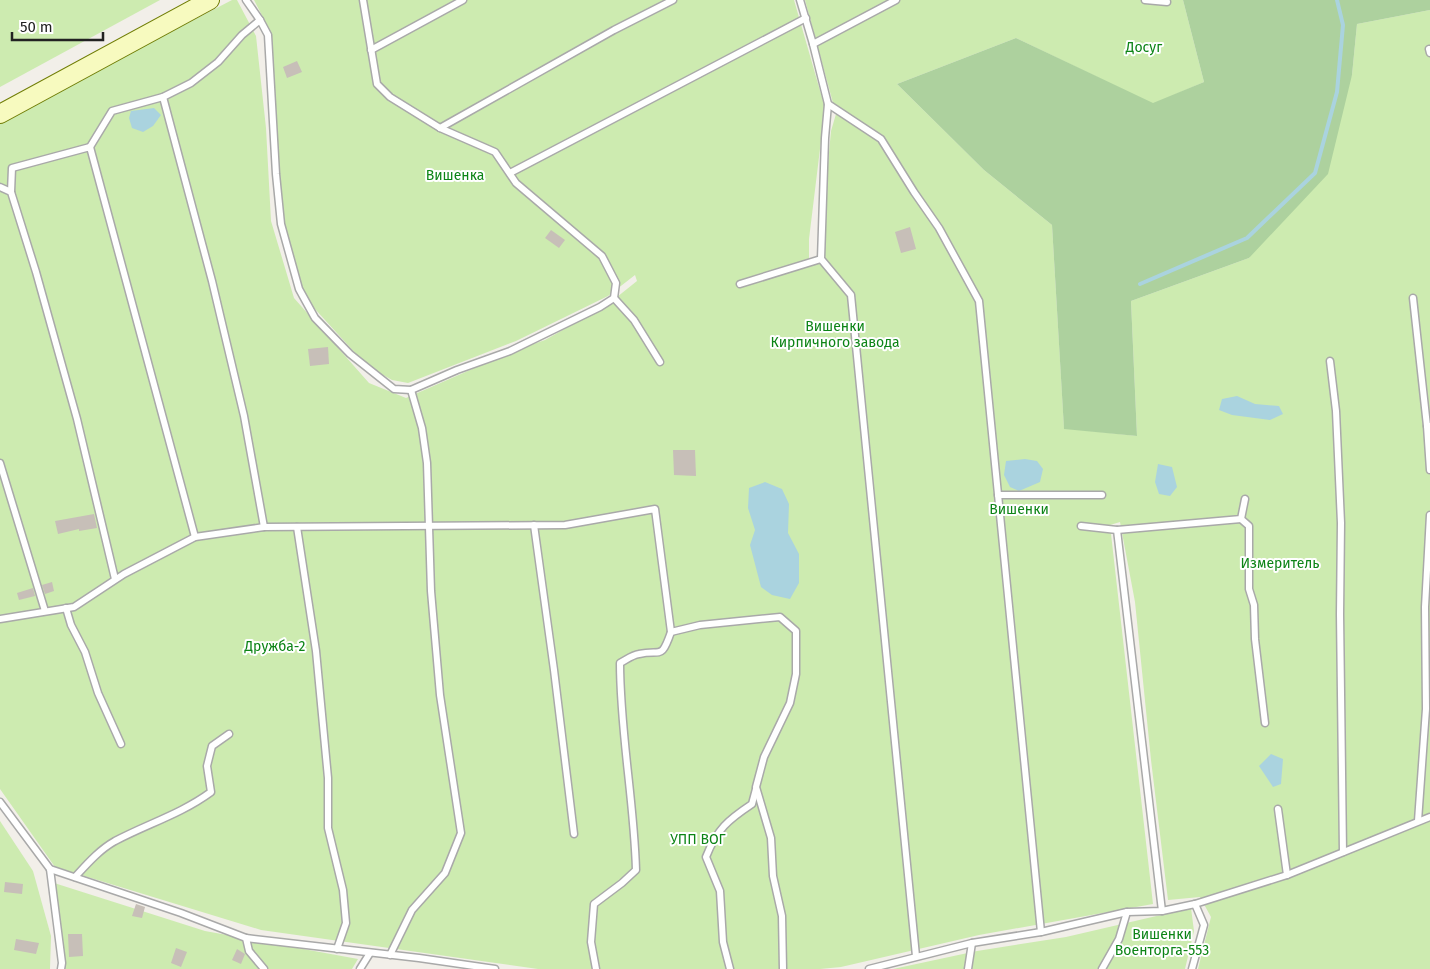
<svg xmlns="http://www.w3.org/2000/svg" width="1430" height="969" viewBox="0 0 1430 969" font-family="'Fira Sans',sans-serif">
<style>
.grass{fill:#cdebb0}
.forest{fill:#add19e}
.water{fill:#aad3df}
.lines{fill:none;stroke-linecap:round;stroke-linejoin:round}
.stream{stroke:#aad3df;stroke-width:4}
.building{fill:#c7bfb8}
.service-casing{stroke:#a9a9a9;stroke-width:9}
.secondary-casing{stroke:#707d05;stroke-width:20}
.service{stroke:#fff;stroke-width:6}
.secondary{stroke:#f7fabf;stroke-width:18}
.labels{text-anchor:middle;stroke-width:4;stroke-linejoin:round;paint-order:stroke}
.park-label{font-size:14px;fill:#0c8416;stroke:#fff}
</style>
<rect width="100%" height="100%" fill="#f2efe9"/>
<g class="grass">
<polygon points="0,0 160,0 0,87"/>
<polygon points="232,0 237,0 256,36 266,128 271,221 294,298 369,383 406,398 516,350 545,340 607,305 637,281 635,275 608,296 516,341 408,383 392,380 367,366 304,297 282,218 269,29 254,0 794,0 825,108 809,239 809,266 826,260 821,238 831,131 836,114 805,0 1183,0 1204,82 1153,104 1016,38 897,84 984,170 1052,225 1064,428 1137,436 1131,301 1249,258 1352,75 1357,24 1430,10 1430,969 1198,969 1211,917 1200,897 1168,900 1151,760 1135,602 1120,522 1110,525 1153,904 979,935 841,967 820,969 538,969 261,930 55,867 0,789 0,121"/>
<polygon points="0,821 33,871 51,936 50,969 0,969"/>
<polygon points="51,882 205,931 358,959 352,969 62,969"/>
<polygon points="1191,908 1194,931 1185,969 893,969 977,951 1066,937"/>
</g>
<polygon class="forest" points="1183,0 1430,0 1430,10 1357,24 1352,75 1328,174 1249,258 1131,301 1137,436 1064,429 1052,225 984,170 897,84 1016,38 1153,103 1204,82"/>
<g class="water">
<polygon points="154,108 161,115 153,126 143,132 132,128 129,118 131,111"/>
<polygon points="1237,396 1255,404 1279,406 1283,414 1270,420 1232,415 1219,410 1222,399"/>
<polygon points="1025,459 1037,461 1043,469 1040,482 1019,491 1010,487 1004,475 1006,461"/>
<polygon points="1158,464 1172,467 1177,487 1170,496 1159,494 1155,482"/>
<polygon points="765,482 782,489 789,504 788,533 799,554 799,583 790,599 772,595 761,587 750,545 755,530 748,508 749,488"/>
<polygon points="1271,754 1283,759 1281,784 1273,787 1259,766"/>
</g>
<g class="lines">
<polyline class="stream" points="1140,284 1247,238 1315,173 1337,92 1343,25 1337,0"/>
</g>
<g class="building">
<polygon points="297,61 302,72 287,78 283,67"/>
<polygon points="910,227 916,249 901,253 895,232"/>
<polygon points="551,230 565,240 559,248 545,238"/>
<polygon points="328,347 329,364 310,366 308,349"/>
<polygon points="673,450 695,450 696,476 674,475"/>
<polygon points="94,514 97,528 79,531 79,529 58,534 55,521"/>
<polygon points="52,582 54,591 45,594 42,585"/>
<polygon points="33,588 35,596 19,600 17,593"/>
<polygon points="5,882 23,884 22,894 4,892"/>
<polygon points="136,904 145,907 142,918 132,916"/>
<polygon points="68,934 82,934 83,956 69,957"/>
<polygon points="16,939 39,943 36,954 14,950"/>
<polygon points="176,948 187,952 181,967 171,963"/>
<polygon points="237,949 245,954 241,964 232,960"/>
</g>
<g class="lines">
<g class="service-casing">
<g id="service">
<polyline points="246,0 260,20 268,35 276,174 281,224 299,289 315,318 350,354 394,389 411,390 457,370 510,351 600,307 614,298 616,283 602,256 516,183 495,152 440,128 390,97 377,84 363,0"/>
<polyline points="800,0 813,44 896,0"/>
<polyline points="1145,0 1167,2"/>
<polyline points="813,44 828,104 825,138 821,259 851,295 916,956"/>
<polyline points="1429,49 1430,53"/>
<polyline points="371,50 463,0"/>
<polyline points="163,97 212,281 244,416 264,527"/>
<polyline points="828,104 881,139 914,192 939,228 979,301 1041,932"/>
<polyline points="440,128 614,30 673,0"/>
<polyline points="90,147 112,111 163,97 191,83 218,62 242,35 260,20"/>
<polyline points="510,173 806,18"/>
<polyline points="0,187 11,192 36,272 77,419 115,579"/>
<polyline points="11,192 12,168 90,147 195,537"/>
<polyline points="740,284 821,259"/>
<polyline points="614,298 634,320 660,362"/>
<polyline points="1413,298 1427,426 1430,426"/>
<polyline points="1330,361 1336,411 1341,523 1340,614 1343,852"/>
<polyline points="1427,426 1430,470"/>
<polyline points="0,463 45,611"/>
<polyline points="998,495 1102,495"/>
<polyline points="1241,519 1249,526 1249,589 1254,605 1255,639 1265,723"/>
<polyline points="534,525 554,670 574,834"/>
<polyline points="1081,526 1117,530 1162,911"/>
<polyline points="297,527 316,651 328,778 328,828 343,890 346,923 337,949"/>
<polyline points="1117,530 1241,519 1245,499"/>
<polyline points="66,608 71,625 85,652 98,693 121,744"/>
<polyline points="0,619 74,607 124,574 195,537 264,527 565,525 655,509 671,632 700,625 780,617 796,631 796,674 790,703 764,757 756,787 771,838 773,876 782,916 783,969"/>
<polyline points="0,802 50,869 181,913 246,938 249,951 264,969"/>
<polyline points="1278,809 1287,875"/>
<polyline points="1418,821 1426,709 1425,607 1430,515"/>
<polyline points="50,869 62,963 61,969"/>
<path d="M 75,877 C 87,864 99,850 115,841 C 147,824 181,814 211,792 L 207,766 L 212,746 L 229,734"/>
<polyline points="246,938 419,958 495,969"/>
<polyline points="390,955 412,910 445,873 461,833 440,695 431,591 427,463 422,428 411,390"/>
<polyline points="360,969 370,953"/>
<path d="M 596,969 L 591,942 L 594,904 L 622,883 L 636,870 C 634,800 620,732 620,663 C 626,660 632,655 639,654 C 661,649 661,661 671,632"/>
<path d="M 730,969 L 723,942 L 720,891 L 706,857 C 717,829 728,820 752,804 L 756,789"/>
<polyline points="869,969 972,943 1041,932 1127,912 1162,911 1195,904 1287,875 1430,817"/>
<polyline points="968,969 972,943"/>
<polyline points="1102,969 1119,939 1127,912"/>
<polyline points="1192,969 1204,925 1195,904"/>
</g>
</g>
<g class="secondary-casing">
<polyline id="secondary" points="0,114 210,0"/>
</g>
<use href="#service" class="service"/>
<use href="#secondary" class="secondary"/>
</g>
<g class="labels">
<g class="park-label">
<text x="1144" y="52">Досуг</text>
<text x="455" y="180">Вишенка</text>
<text x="835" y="331">Вишенки<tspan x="835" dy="16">Кирпичного завода</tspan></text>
<text x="1019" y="514">Вишенки</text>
<text x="1280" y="568">Измеритель</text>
<text x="275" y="651">Дружба-2</text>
<text x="698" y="844">УПП ВОГ</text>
<text x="1162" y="939">Вишенки<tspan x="1162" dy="16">Военторга-553</tspan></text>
</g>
</g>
<path d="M12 32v8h91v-8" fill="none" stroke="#222222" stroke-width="2.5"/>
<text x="20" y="32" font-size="15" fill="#222222" stroke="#ffffff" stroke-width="4" paint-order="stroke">50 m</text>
</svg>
